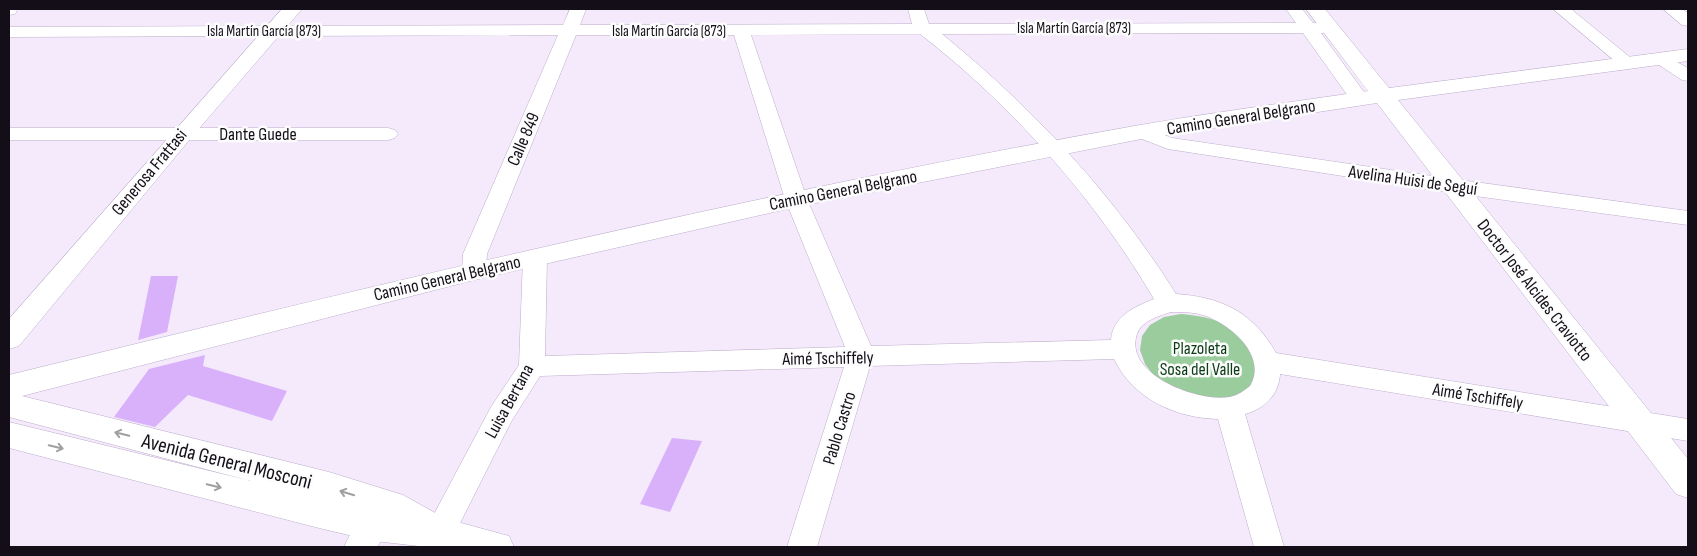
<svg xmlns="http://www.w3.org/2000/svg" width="1697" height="556" viewBox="0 0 1697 556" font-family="'Sofia Sans Condensed',sans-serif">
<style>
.green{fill:#9bcc9e}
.building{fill:#d9b1fb}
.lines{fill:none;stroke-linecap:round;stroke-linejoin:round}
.minor-casing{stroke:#bcadc9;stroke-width:1}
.major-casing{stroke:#bcadc9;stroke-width:1}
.minor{fill:#fff;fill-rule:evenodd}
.major{fill:#fff;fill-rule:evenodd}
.oneway{stroke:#a19fa2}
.labels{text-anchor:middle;stroke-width:5;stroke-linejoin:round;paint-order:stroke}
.far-street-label{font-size:15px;fill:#130e17;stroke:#fcfcfc}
.street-label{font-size:18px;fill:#130e17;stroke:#fcfcfc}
.park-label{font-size:18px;fill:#0c3d15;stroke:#fcfcfc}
.near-street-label{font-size:21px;fill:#130e17;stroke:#fcfcfc}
</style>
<rect width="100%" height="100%" fill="#f4eafc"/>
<path class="green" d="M 1181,314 C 1224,318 1232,326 1258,360 L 1254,386 L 1227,401 L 1188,397 L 1155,377 L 1145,364 L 1140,350 L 1142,336 L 1150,325 L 1164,317 Z"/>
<g class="building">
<polygon points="151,276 178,276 167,332 138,340"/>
<polygon points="205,355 203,366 287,391 272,421 188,395 155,427 114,417 149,369"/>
<polygon points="672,438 702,441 670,512 640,504"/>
</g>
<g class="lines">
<g class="minor-casing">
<g id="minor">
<polygon points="9,9 18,9 15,14 9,15"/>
<path d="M 570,9 L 586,9 L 580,25 L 912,24 L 908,9 L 924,9 L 929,24 L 1296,23 L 1286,9 L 1302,9 L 1313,23 L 1335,24 L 1338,28 L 1335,32 L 1321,33 L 1369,99 L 1367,103 L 1353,103 L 1303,33 L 942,34 C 1033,108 1114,195 1176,294 C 1222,297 1254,313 1276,353 L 1688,419 L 1688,441 L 1280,374 C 1279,395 1264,409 1245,414 L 1284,547 L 1254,547 L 1218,419 C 1176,418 1133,399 1114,359 L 870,366 L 817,547 L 787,547 L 844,367 L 540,376 L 511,422 L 450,543 L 439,547 L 428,543 L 424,533 L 491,407 L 519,365 L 523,258 L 527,252 L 535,250 L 543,252 L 547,258 L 545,356 L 845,347 L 785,199 L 734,35 L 576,35 L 487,254 L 486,271 L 482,277 L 474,279 L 466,277 L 462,271 L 463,254 L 558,35 L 9,37 L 9,27 L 563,25 ZM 920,34 C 1013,106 1095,199 1154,299 C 1134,307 1113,316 1111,340 L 871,346 L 807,199 L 751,35 ZM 1171,312 C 1183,312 1195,312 1206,316 C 1231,325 1268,356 1250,386 C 1244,391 1238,395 1230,397 C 1200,403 1123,375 1137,334 C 1141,321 1159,316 1171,312 Z"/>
<polygon points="1553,9 1571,9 1637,63 1634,67 1622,67"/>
<polygon points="1663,9 1682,9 1688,13 1688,26 1682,25"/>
<polygon points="1662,54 1688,68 1688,81 1682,80 1656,63 1653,59 1656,55"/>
<polygon points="1141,126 1172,138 1453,179 1688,211 1688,225 1453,193 1168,149 1134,136 1131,132 1134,128"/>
<polygon points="9,128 388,128 395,130 398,134 395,138 388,140 9,140"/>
<path d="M 385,500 L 396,504 L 400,513 L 377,547 L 344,547 C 351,530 367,506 385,500 Z"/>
</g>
</g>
<g class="major-casing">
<g id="major">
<polygon points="282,9 302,9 190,139 19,346 9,349 9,319"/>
<path d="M 1306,9 L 1325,9 L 1389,88 L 1688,49 L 1688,61 L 1398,100 L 1688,459 L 1688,498 L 1676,494 L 1377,103 L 1141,139 L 796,207 L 474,280 L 22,396 L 329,472 L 403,495 L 437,514 L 439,517 L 509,536 L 514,547 L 427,547 L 375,541 L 323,529 L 9,448 L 9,422 L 251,481 L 9,417 L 9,375 C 384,283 759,192 1140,125 C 1216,112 1292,102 1368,91 Z"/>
</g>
</g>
<use href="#minor" class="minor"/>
<use href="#major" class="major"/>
</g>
<defs><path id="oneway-shaft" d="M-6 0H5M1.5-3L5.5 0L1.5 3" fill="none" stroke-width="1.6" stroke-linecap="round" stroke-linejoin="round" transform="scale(1.25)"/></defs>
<g class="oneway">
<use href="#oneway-shaft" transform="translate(122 434) rotate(-166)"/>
<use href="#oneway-shaft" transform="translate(56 447) rotate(14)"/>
<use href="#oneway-shaft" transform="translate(214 486) rotate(14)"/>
<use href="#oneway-shaft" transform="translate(347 493) rotate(-163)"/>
</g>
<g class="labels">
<g class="far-street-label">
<text x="1074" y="33">Isla Martín García (873)</text>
<text x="264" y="36">Isla Martín García (873)</text>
<text x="669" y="36">Isla Martín García (873)</text>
</g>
<g class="street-label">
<text transform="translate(1241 117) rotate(-9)" y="6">Camino General Belgrano</text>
<text x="258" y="140">Dante Guede</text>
<text transform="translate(523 139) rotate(-67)" y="6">Calle 849</text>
<text transform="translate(149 172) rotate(-50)" y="6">Generosa Frattasi</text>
<text transform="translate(1413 180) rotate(8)" y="6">Avelina Huisi de Seguí</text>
<text transform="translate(843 190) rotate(-11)" y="6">Camino General Belgrano</text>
<text transform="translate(447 278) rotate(-13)" y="6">Camino General Belgrano</text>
<text transform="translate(1535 290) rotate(52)" y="6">Doctor José Alcides Craviotto</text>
<text transform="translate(828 358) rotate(-1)" y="6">Aimé Tschiffely</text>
<text transform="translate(1478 396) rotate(9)" y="6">Aimé Tschiffely</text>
<text transform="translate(509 401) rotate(-61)" y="6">Luisa Bertana</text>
<text transform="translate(839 428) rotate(-73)" y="6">Pablo Castro</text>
</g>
<g class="park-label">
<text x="1200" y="354">Plazoleta<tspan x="1200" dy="21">Sosa del Valle</tspan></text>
</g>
<g class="near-street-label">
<text transform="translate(227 461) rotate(14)" y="7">Avenida General Mosconi</text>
</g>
</g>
<rect width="1697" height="556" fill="none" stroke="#130e17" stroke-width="20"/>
</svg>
